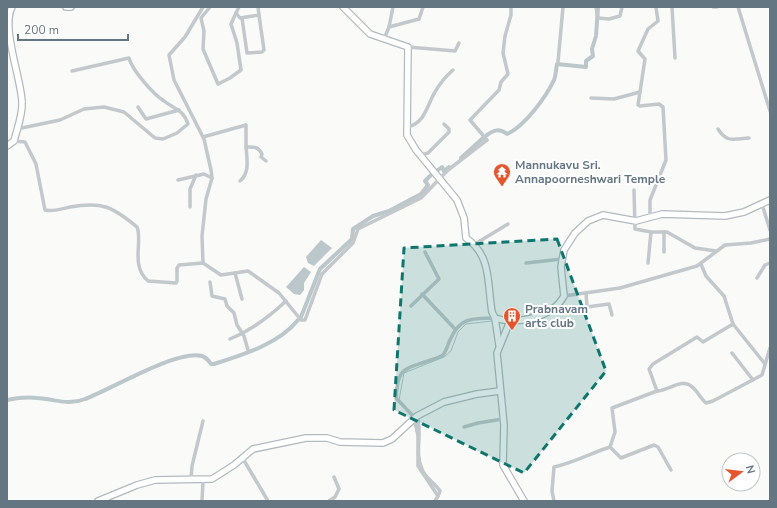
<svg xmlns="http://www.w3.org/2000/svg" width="777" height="508" viewBox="0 0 777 508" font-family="'Nunito Sans',sans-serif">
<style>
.water{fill:#bbc7cb}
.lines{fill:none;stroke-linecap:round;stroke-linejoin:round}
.stream{stroke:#bbc7cb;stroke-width:1}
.canal{stroke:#bbc7cb;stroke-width:4}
.secondary-casing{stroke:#b3babf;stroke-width:8}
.street{stroke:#c3c8cc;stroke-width:3.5}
.secondary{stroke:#fff;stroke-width:5.5}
.marked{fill:#0f766e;fill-opacity:0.2;stroke:#0f766e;stroke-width:3;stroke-dasharray:8 5;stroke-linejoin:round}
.labels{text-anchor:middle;stroke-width:4;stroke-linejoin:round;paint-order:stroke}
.poi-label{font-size:12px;font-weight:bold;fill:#657683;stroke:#fff;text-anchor:start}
</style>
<rect width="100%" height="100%" fill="#fafaf8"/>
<g class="water">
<polygon points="321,240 332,248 314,266 308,263 306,257"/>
<polygon points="304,267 311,272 304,283 304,290 300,295 294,294 286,287"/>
</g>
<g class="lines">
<g class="stream">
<polyline points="520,318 551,307"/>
<polyline points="399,400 404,373 444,357 451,351 458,332 466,324 492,321"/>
</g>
<g class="canal">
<path d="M 487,135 C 494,130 499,128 507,134 C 524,127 546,97 554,80 C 556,75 556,69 557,64 L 586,67 L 586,61 L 593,56 L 592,49 L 596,36 L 598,7"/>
<polyline points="461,158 483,138"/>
<polyline points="438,170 442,167 444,171 449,167"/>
<polyline points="301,317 320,269 352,239 353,229 373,216 389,211 421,194 428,185 425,181 431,175"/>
<path d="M 7,400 C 17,398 27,397 37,398 C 55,399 68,406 85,399 C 110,390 177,349 202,356 C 205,357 209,361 211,364 L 214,364 C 242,355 279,344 298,320"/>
</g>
<g class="secondary-casing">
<g id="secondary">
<polyline points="66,7 71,7"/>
<path d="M 343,7 L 370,34 L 408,47 L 407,135 L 416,150 L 457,200 L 464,218 L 466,238 C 492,256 487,283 492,312 L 495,318 C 517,325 552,318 564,296 L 561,267 L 564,250 L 575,233 L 588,221 L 603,215 L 636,221 L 662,214 L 725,216 L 744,212 L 770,200"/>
<path d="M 7,146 L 14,141 C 17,129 23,114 22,102 C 21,78 1,27 12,7"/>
<polyline points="495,318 499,345"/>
<polyline points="510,321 497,353 504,425 503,465 524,501"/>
<polyline points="98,501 137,485 155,480 212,479 234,465 253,449 306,438 327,438 340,442 383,443 392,439 417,416 444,402 477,394 500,391"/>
</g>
</g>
<g class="street">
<polyline points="203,7 185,37 169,55 174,80 204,139 211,170 212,178 206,199 202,236 203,263 221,275 248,271 279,293 301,320 305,320 322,274 353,243 358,229 421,198 448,170 487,140 470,120 499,90 501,82 508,74 503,53 505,36 511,15 511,7"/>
<polyline points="210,7 201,18 204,31 203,49 218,84 230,78 241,70 237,43 231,24 236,13"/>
<polyline points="239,7 236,13 240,18 259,15 258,7"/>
<polyline points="596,7 598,18 609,19 620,16 622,7"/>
<polyline points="672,7 675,58"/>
<polyline points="713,7 717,7"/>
<polyline points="738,7 770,111"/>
<polyline points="242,18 247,53 262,52 264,50 259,15"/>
<polyline points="389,27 393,7"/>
<polyline points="384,39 389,27 419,19 423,7"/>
<polyline points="408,47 455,51 459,43"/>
<polyline points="558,62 563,7"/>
<polyline points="591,98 614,99 640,92"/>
<polyline points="138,107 146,119 179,110"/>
<path d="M 407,127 C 425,124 427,105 435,92 C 440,83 445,77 453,70"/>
<path d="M 17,129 L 60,120 L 84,109 L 104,107 L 124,112 L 155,138 L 163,139 L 177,133 L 188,124 C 184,110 174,109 164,101 C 153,94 132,70 129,58 L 72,71"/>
<path d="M 718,129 C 727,143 733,139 749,138"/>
<path d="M 203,137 L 246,125 L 246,147 C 254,147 258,146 262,154 L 261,157 L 266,161"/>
<path d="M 14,141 L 25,142 L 36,164 L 45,210 C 52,212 62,209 70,207 C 102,201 113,207 137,227 C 143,242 130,265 148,281 L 176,283 L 177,281 L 177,268 L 179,265 L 203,263"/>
<polyline points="421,155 428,153 449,132 449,129 444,124"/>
<polyline points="178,180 204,174 212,178"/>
<path d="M 240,181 C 250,173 247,159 246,147"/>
<polyline points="634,190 635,229 651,232 667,232 695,248 716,251"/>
<polyline points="762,204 770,230"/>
<polyline points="190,207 190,189 196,175"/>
<polyline points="650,217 650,200 666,160 663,107 659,104 640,106 638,105 645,59 638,51 648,29 658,21 656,7"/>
<polyline points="664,232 664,252"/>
<polyline points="475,244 508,224"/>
<polyline points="526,263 562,259"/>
<polyline points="648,263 651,232"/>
<polyline points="701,264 706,276 724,296 733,324 765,364"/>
<polyline points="235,273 242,299"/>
<polyline points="757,278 765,265 770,263"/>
<polyline points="210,282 212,296 225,299 227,306 234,313 237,325 244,336 248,350"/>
<polyline points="586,293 587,307 609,304 612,315"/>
<polyline points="422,294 455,329"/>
<polyline points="564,296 620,288 697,266 725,245 751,243 770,239"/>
<polyline points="411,306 439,279 425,252"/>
<path d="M 230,339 C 252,330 269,317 286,301"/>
<polyline points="732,353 753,380"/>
<polyline points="657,391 649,369 653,364 697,337 703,342 733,324"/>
<path d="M 417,416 C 423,433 414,452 422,469 C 425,478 435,483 440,491 L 438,496"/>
<polyline points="464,427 478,423 503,419"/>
<path d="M 610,447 L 615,432 L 612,408 L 657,391 C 668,391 682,378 691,386 C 697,390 700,398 706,403 L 713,401 L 762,375 L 770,348"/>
<polyline points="610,447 621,458 654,445 658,447 671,470"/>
<polyline points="242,457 268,501"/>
<polyline points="191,480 192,466 203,421"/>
<polyline points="202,501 203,481"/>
<polyline points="329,501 335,497 339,489 334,477"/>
<path d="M 435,501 L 438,496 L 418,466 L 418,436 L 414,417 L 396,398 C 398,368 402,370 428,361 C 433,359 439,358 443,355 C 447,350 448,343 451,338 C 461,316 474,319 495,318"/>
<path d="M 554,501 L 552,491 L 554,467 C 574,463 591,453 610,447"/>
</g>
<use href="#secondary" class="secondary"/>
</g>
<path class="marked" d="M 557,239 L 606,371 L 524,473 L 394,410 L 404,248 Z"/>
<defs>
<g id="temple-pin" transform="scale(0.9)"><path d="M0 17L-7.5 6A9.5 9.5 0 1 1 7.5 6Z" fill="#e4572e" stroke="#fff"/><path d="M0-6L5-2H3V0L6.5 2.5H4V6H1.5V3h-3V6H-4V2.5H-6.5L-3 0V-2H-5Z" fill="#fff"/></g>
<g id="building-pin" transform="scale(0.9)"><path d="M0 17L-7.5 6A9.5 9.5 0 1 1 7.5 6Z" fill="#e4572e" stroke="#fff"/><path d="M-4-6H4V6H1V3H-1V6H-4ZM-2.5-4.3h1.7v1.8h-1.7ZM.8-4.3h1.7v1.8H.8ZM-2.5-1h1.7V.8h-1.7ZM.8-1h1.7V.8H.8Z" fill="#fff"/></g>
</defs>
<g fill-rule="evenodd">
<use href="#temple-pin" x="502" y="172"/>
<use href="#building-pin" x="512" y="316"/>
</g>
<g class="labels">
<g class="poi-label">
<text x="515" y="169">Mannukavu Sri.<tspan x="515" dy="14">Annapoorneshwari Temple</tspan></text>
<text x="525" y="313">Prabnavam<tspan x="525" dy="14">arts club</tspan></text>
</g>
</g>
<rect width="777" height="508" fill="none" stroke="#657683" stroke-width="16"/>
<g transform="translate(741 472) rotate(75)"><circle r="19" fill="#ffffff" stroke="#c1c8cd"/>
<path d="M0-3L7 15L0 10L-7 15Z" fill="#e4572e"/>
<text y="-6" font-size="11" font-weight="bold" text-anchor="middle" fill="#657683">N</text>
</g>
<path d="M18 34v6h110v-6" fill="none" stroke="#657683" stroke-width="2"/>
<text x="24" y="34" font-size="12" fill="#657683" stroke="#ffffff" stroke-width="3" paint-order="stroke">200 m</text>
</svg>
